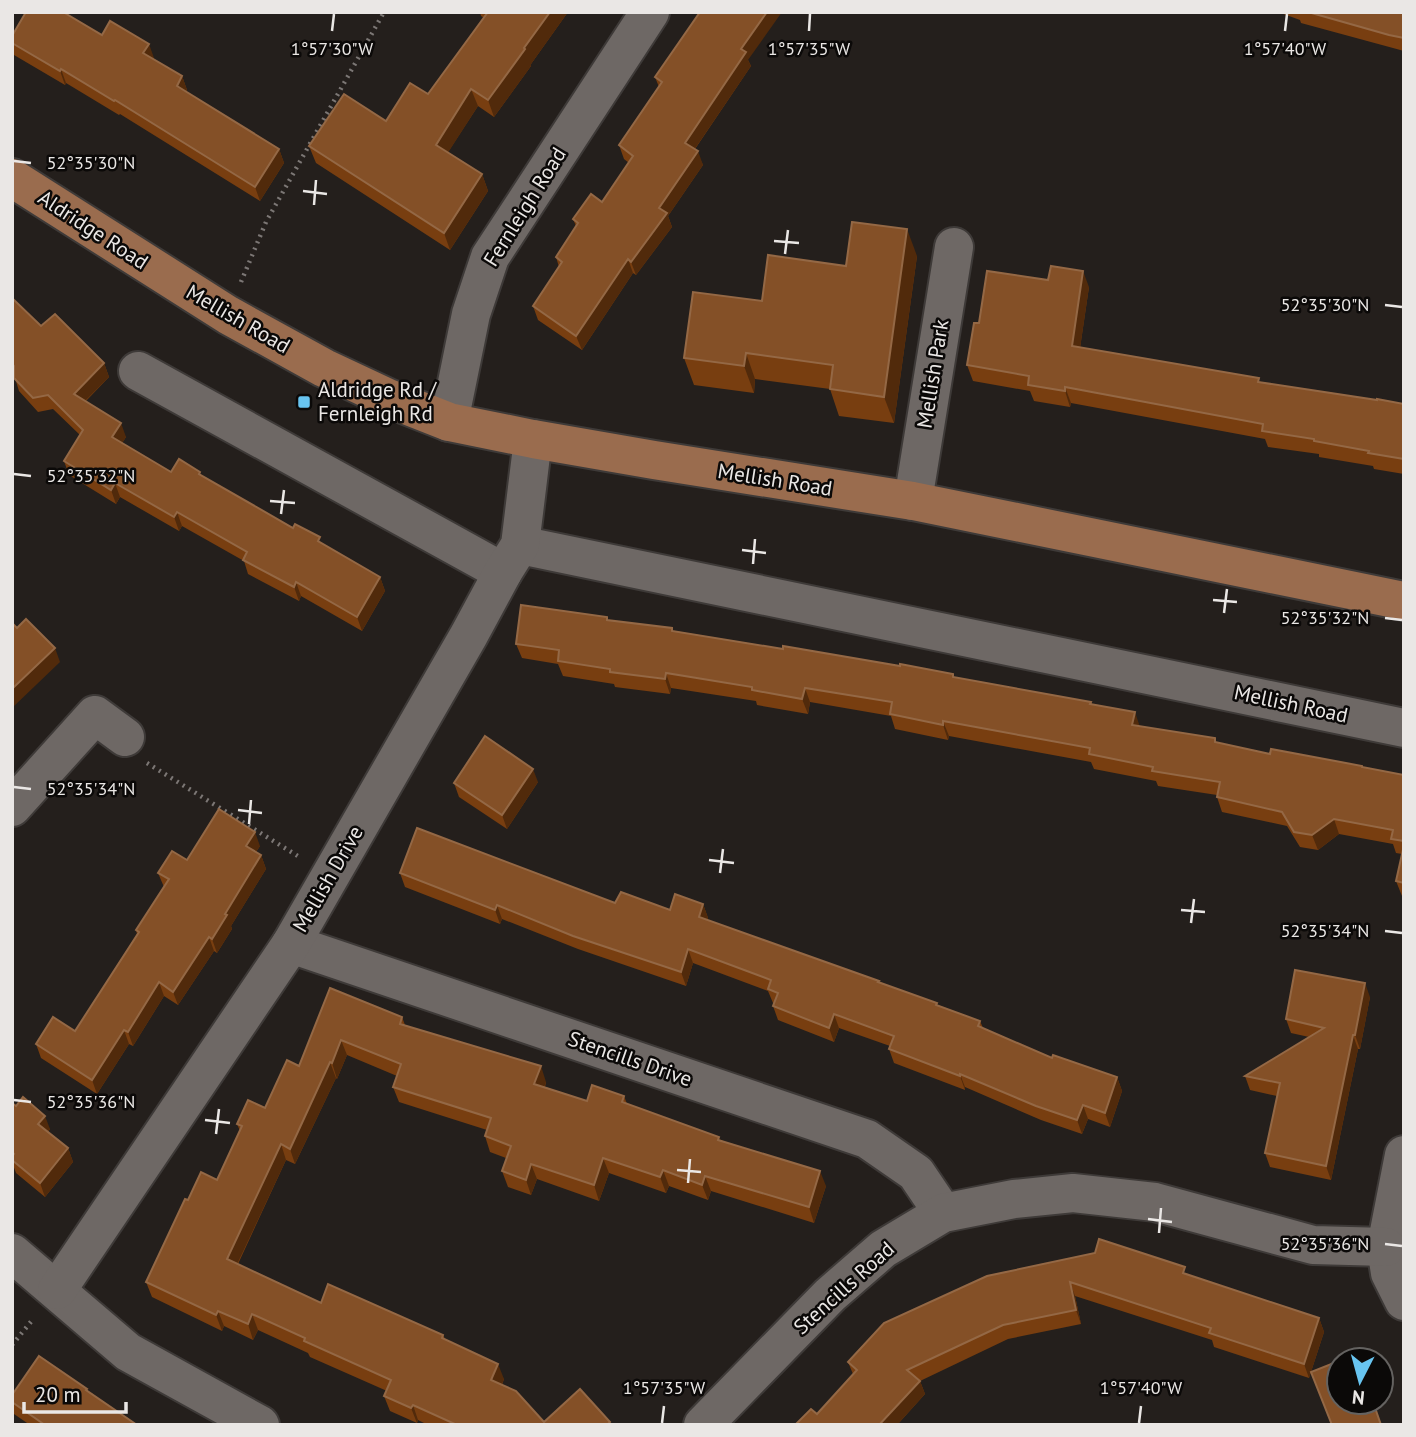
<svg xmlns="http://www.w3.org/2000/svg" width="1416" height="1437" viewBox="0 0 1416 1437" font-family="'PT Sans',sans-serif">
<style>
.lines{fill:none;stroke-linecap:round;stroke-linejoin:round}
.minor-casing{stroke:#3e3a38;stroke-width:42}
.major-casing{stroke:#3e3a38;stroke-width:42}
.path{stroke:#7c7775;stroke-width:4.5;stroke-dasharray:2 5;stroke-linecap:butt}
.minor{stroke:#6e6865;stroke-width:38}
.major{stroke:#9a6c4e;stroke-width:38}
.wall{fill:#783e10}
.shaded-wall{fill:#512a0b}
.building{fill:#845027;stroke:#946845;stroke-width:2}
.ticks{fill:none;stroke:#eae7e5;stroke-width:2.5}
.poi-dot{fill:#68c4f0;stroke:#0b0908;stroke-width:2.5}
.labels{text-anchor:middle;stroke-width:5;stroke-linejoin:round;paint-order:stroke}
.street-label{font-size:21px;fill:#eae7e5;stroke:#0b0908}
.poi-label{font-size:21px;fill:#eae7e5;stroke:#0b0908;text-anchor:start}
.ticks-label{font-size:18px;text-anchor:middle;fill:#eae7e5;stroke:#0b0908;stroke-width:5;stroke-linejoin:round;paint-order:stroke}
</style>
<rect width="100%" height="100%" fill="#241f1c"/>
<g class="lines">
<g class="minor-casing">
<g id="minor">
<polyline points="138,371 503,572"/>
<polyline points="449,422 471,314 490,257 650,12"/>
<polyline points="913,501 954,247"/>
<polyline points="520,545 1404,728"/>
<polyline points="12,807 95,715 125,737"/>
<polyline points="291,944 867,1139 916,1173 943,1213"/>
<polyline points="1404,1155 1386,1247 1390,1273 1404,1301"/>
<polyline points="12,1253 128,1352 260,1425"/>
<polyline points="57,1290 291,944 469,635 503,572 520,545 533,439"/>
<polyline points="703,1425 830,1295 883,1249 943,1213 1014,1199 1073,1193 1155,1202 1313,1245 1386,1247"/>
</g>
</g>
<g class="major-casing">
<polyline id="major" points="12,178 228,315 324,368 388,398 449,422 533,439 654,460 913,501 1404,601"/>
</g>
<g class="path">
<polyline points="241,282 266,222 384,12"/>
<polyline points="147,763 301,858"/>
<polyline points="12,1345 34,1318"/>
</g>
<use href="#minor" class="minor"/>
<use href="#major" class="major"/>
</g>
<g class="wall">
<polygon points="480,12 568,12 531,64 531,66 494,117 478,106 448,152 482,174 488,191 450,250 316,163 309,146 386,121 428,94 484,18 481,16"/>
<polygon points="1278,12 1404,12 1404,51 1301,23 1300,20"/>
<polygon points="102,35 154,58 153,59 182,76 187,90 186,92 279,149 284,163 260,201 120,114 119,115 66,83 65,85 14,55 12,50 12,36"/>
<polygon points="748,60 751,66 695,149 703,165 668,216 672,227 636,275 633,273 582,350 538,320 533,306 559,267 556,257 576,226 573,219 602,202 629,163 624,159 619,145 659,87 655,77"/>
<polygon points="917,256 894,423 839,416 830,389 755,379 754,393 694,385 684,358 762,301 846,266"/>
<polygon points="1089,287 1080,348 1261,382 1404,404 1404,474 1374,469 1373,466 1319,457 1319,454 1268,447 1265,439 1071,403 1070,407 1034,401 1030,391 973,381 967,365"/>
<polygon points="12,298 41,326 104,363 109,377 86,401 126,437 122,443 171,472 202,476 380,577 385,591 362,631 301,596 299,601 248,574 244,561 182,526 179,531 120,497 116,504 69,475 64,461 80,435 53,409 38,412 19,391 14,375 12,373"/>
<polygon points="607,617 608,620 783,649 953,674 954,677 1091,702 1092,704 1139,726 1270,754 1363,767 1404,775 1404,897 1402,896 1396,881 1402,854 1396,853 1393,844 1339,834 1318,850 1300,847 1287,826 1222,812 1217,797 1217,795 1158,786 1156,781 1094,769 1091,762 949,736 948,740 895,729 891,716 810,702 808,714 757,705 756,701 671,688 670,694 615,687 614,684 563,676 558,664 522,658 516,644"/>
<polygon points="538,782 507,829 459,797 454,783"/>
<polygon points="260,846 256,852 261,855 266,869 231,926 232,929 217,953 214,951 178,1005 164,996 133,1046 129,1044 97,1094 41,1058 36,1044 75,1031 137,934 136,930 164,887 158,873 187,860"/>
<polygon points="400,873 615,903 670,910 703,904 708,918 708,920 880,983 980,1021 983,1028 1052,1058 1117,1077 1122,1091 1110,1127 1088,1119 1082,1134 1041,1120 965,1087 965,1090 894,1063 889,1049 890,1046 839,1028 834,1042 778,1020 773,1006 774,1004 773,1003 768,991 693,963 686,986 578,949 502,919 500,924 405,887"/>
<polygon points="330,988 402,1017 405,1025 546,1082 545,1087 587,1101 624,1096 627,1104 721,1140 826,1186 814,1223 711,1191 708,1200 669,1186 666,1193 609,1173 599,1201 537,1179 531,1195 508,1187 502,1171 506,1158 490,1152 485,1136 487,1130 399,1102 393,1087 397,1076 347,1055 337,1079 336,1078 295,1164 286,1160 238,1264 321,1303 443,1335 445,1339 504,1379 502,1385 544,1422 610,1422 611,1425 428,1425 418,1420 417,1423 390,1411 384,1396 387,1391 310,1357 308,1353 258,1330 253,1340 224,1326 222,1331 152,1297 146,1282 188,1200 217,1180 240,1131 237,1124 265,1108 299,1066"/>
<polygon points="1370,997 1360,1049 1358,1049 1331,1180 1270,1167 1265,1153 1277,1096 1250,1090 1245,1076 1309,1037 1291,1033 1286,1019"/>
<polygon points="12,1103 50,1129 48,1132 68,1148 73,1162 45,1197 16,1173 12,1162"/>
<polygon points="1188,1275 1319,1318 1324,1332 1309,1378 1214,1347 1212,1340 1075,1296 1081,1324 1008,1339 920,1381 925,1394 897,1425 795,1425 817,1414 853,1374 848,1362 987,1276"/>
<polygon points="88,1392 137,1425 30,1425 14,1414 12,1408 12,1395"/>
</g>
<g class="shaded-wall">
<polygon points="550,12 568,12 531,64 531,66 494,117 488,100"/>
<polygon points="767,12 782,12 748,60 751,66 690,156 685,143 741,49"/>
<polygon points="149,44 154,58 148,67 143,53"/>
<polygon points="61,69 66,83 65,85 60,71"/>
<polygon points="182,76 187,90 182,100 177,86"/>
<polygon points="471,89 478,106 442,162 436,145"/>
<polygon points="279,149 284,163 260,201 255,187"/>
<polygon points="698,151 703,165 668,216 672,227 636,275 631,262 659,208"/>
<polygon points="482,174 488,191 450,250 444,233"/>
<polygon points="907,229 917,256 894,423 884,397"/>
<polygon points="628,259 633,273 582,350 576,336"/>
<polygon points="1083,271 1089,287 1078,362 1072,346"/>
<polygon points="746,353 755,379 754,393 744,366"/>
<polygon points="104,363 109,377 79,407 74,394"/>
<polygon points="1065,387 1071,403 1070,407 1065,391"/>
<polygon points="121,423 126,437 117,451 112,437"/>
<polygon points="115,483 120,497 116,504 111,490"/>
<polygon points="177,512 182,526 179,531 174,517"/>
<polygon points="380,577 385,591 362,631 357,617"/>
<polygon points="296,582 301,596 299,601 294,587"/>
<polygon points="55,648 60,662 12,708 12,689"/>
<polygon points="666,673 671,688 670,694 665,679"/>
<polygon points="805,688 810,702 808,714 802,699"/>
<polygon points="1135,712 1140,727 1132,725"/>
<polygon points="943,721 949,736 948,740 943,725"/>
<polygon points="533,769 538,782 507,829 502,815"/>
<polygon points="1334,819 1339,834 1318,850 1312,835"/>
<polygon points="255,832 260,846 251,860 246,846"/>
<polygon points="261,855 266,869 231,926 232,929 217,953 212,939 225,914"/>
<polygon points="703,904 708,918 704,931 699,917"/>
<polygon points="497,905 502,919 500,924 495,910"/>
<polygon points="209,937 214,951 178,1005 173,992"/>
<polygon points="688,949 693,963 686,986 681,972"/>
<polygon points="159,982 164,996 133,1046 128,1032"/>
<polygon points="1365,983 1370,997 1360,1049 1355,1035"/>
<polygon points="834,1014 839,1028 834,1042 829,1028"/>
<polygon points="124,1030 129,1044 97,1094 92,1080"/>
<polygon points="1353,1035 1358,1049 1331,1180 1326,1166"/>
<polygon points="341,1040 347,1055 337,1079 332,1063"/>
<polygon points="330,1062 336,1078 295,1164 290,1149"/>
<polygon points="541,1066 546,1082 540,1099 534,1084"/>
<polygon points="960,1074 965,1087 965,1090 960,1076"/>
<polygon points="1117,1077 1122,1091 1110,1127 1105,1113"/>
<polygon points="1083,1105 1088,1119 1082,1134 1077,1120"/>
<polygon points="45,1116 50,1129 43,1138 38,1124"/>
<polygon points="281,1144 286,1160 232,1275 227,1259"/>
<polygon points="68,1148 73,1162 45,1197 40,1183"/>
<polygon points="603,1158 609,1173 599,1201 594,1185"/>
<polygon points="531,1164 537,1179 531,1195 526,1180"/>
<polygon points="663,1170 669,1186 666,1193 660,1177"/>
<polygon points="820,1171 826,1186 814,1223 809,1207"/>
<polygon points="705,1176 711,1191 708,1200 702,1185"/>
<polygon points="1070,1282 1075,1296 1081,1324 1076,1310"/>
<polygon points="218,1311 224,1326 222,1331 216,1315"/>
<polygon points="252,1314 258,1330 253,1340 248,1324"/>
<polygon points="1319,1318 1324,1332 1309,1378 1304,1364"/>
<polygon points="498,1364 504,1379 497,1396 491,1380"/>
<polygon points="920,1381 925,1394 897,1425 879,1425"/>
<polygon points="413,1405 418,1420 417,1423 411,1408"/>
</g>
<g class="building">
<polygon points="26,12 63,12 102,35 110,21 149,44 143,53 182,76 177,86 279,149 255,187 115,100 114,101 61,69 60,71 12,43 12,36"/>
<polygon points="488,12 550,12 524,48 525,49 488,100 471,89 436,145 482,174 444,233 309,146 344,94 386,121 410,83 428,94"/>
<polygon points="700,12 767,12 741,49 746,52 685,143 698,151 659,208 667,213 631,262 628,259 576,336 533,306 562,262 556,257 578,223 573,219 591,194 602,202 633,156 619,145 662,82 655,77"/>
<polygon points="1308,12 1404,12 1404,38 1389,35"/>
<polygon points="852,222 907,229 884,397 830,389 833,365 746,353 744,366 684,358 693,292 762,301 768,255 846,266"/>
<polygon points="1051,266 1083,271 1072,346 1259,378 1258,382 1377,400 1377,399 1404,404 1404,459 1368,453 1369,451 1314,441 1314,439 1262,431 1263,424 1065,387 1065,391 1028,385 1029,376 967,365 974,323 979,323 987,271 1048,280"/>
<polygon points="12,298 41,326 55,314 104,363 74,394 121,423 112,437 171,472 179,459 200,472 199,474 293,528 295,524 320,537 318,541 380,577 357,617 296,582 294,587 243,560 247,552 177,512 174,517 115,483 111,490 64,461 83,430 48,395 33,398 14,378 14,366 12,364"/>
<polygon points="521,605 607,617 607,620 672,628 672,631 783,649 783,646 900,666 900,664 953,674 953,677 1091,702 1090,704 1135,712 1132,725 1215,738 1215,742 1270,754 1271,749 1362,766 1362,767 1404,775 1404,841 1391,839 1393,830 1334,819 1312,835 1294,832 1282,812 1217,797 1220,782 1152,771 1153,767 1089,754 1090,748 943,721 943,725 890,714 892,702 805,688 802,699 752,690 752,687 666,673 665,679 610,672 610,669 558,661 559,650 516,644"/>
<polygon points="26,619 55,648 12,689 12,623 17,628"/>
<polygon points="485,736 533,769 502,815 454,783"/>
<polygon points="219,809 255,832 246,846 261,855 225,914 227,915 212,939 209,937 173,992 159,982 128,1032 124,1030 92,1080 36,1044 53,1017 75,1031 139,932 136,930 169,879 158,873 172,851 187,860"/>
<polygon points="417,828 615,903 621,892 670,910 675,894 703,904 699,917 879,981 878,982 937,1003 936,1005 980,1021 978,1026 1052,1058 1053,1055 1117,1077 1105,1113 1083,1105 1077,1120 1036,1106 960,1074 960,1076 889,1049 894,1036 834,1014 829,1028 773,1006 778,993 768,989 771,980 688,949 681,972 573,936 497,905 495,910 400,873"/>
<polygon points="1404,845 1404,883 1396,881"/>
<polygon points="1295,970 1365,983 1355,1035 1353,1035 1326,1166 1265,1153 1280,1083 1245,1076 1324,1028 1286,1019"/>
<polygon points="330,988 402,1017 400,1024 541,1066 534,1084 587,1101 592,1085 624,1096 622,1102 719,1137 718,1140 820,1171 809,1207 705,1176 702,1185 663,1170 660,1177 603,1158 594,1185 531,1164 526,1180 502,1171 511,1146 485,1136 491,1118 393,1087 401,1064 341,1040 332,1063 330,1062 290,1149 281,1144 227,1259 321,1303 328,1284 443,1335 442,1338 498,1364 491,1380 516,1391 544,1422 580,1389 610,1422 607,1425 457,1425 413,1405 411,1408 384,1396 391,1380 304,1341 305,1338 252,1314 248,1324 218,1311 216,1315 146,1282 185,1199 188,1200 201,1172 217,1180 242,1126 237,1124 248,1100 265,1108 287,1060 299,1066"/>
<polygon points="23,1097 45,1116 38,1124 68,1148 40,1183 12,1160 12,1157 14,1154 12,1152 12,1103 16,1106"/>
<polygon points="1099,1239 1185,1267 1183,1273 1319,1318 1304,1364 1209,1333 1211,1328 1070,1282 1076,1310 1003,1325 907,1370 920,1381 879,1425 795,1425 811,1409 817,1414 857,1370 848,1362 884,1323 987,1276 1095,1253"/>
<polygon points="1361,1352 1364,1360 1341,1360"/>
<polygon points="39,1356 87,1389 86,1390 137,1425 45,1425 12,1402 12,1395"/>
<polygon points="1339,1361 1339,1402 1373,1402 1381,1425 1332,1425 1311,1372"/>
</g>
<path class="ticks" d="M 332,31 L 334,14M 809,31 L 810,14M 1285,31 L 1287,14M 14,161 L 31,163M 303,191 L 327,194M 314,205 L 316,180M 774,241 L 799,243M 785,254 L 788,230M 1385,305 L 1402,307M 14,474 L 31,476M 270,501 L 295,503M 281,514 L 284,490M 742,550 L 766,553M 753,564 L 755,539M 1213,600 L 1237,602M 1224,613 L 1227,589M 1385,618 L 1402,620M 14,787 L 31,789M 238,810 L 262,813M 249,824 L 251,800M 709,860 L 734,863M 720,873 L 723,849M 1181,910 L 1205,912M 1191,923 L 1194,899M 1385,931 L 1402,933M 14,1100 L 31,1102M 205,1120 L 230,1123M 216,1134 L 219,1109M 677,1170 L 701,1172M 688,1183 L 690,1159M 1148,1219 L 1172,1222M 1159,1233 L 1161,1208M 1385,1244 L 1402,1246M 662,1423 L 664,1406M 1139,1423 L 1141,1406"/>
<rect class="poi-dot" x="297" y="395" width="14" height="14" rx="3.5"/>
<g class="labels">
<g class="street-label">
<text transform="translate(525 207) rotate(-58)" y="7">Fernleigh Road</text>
<text transform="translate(93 230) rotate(33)" y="7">Aldridge Road</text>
<text transform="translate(238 319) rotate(30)" y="7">Mellish Road</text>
<text transform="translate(933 374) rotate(-81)" y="7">Mellish Park</text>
<text transform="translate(775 480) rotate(9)" y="7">Mellish Road</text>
<text transform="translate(1291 704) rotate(12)" y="7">Mellish Road</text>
<text transform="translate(328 879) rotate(-60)" y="7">Mellish Drive</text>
<text transform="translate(630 1059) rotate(19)" y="7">Stencills Drive</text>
<text transform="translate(844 1288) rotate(-42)" y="7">Stencills Road</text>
</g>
<g class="poi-label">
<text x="318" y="397">Aldridge Rd /<tspan x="318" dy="24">Fernleigh Rd</tspan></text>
</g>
</g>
<g class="ticks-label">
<text x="332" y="55">1°57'30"W</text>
<text x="809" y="55">1°57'35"W</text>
<text x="1285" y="55">1°57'40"W</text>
<text x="91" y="169">52°35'30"N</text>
<text x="1325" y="311">52°35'30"N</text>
<text x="91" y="482">52°35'32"N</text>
<text x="1325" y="624">52°35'32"N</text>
<text x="91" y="795">52°35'34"N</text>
<text x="1325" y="937">52°35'34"N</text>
<text x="91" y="1108">52°35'36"N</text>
<text x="1325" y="1250">52°35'36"N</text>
<text x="664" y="1394">1°57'35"W</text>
<text x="1141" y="1394">1°57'40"W</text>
</g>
<rect width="1416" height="1437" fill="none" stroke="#eae7e5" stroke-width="28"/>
<g transform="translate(1360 1381) rotate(186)"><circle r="33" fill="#0b0908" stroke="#646260" stroke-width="2"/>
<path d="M0-5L12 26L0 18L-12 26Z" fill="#68c4f0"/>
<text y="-10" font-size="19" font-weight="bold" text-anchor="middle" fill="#eae7e5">N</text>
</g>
<path d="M24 1402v10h102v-10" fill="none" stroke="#eae7e5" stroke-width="3.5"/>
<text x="35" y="1402" font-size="21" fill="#eae7e5" stroke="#0b0908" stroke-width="5" paint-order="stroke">20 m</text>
</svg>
